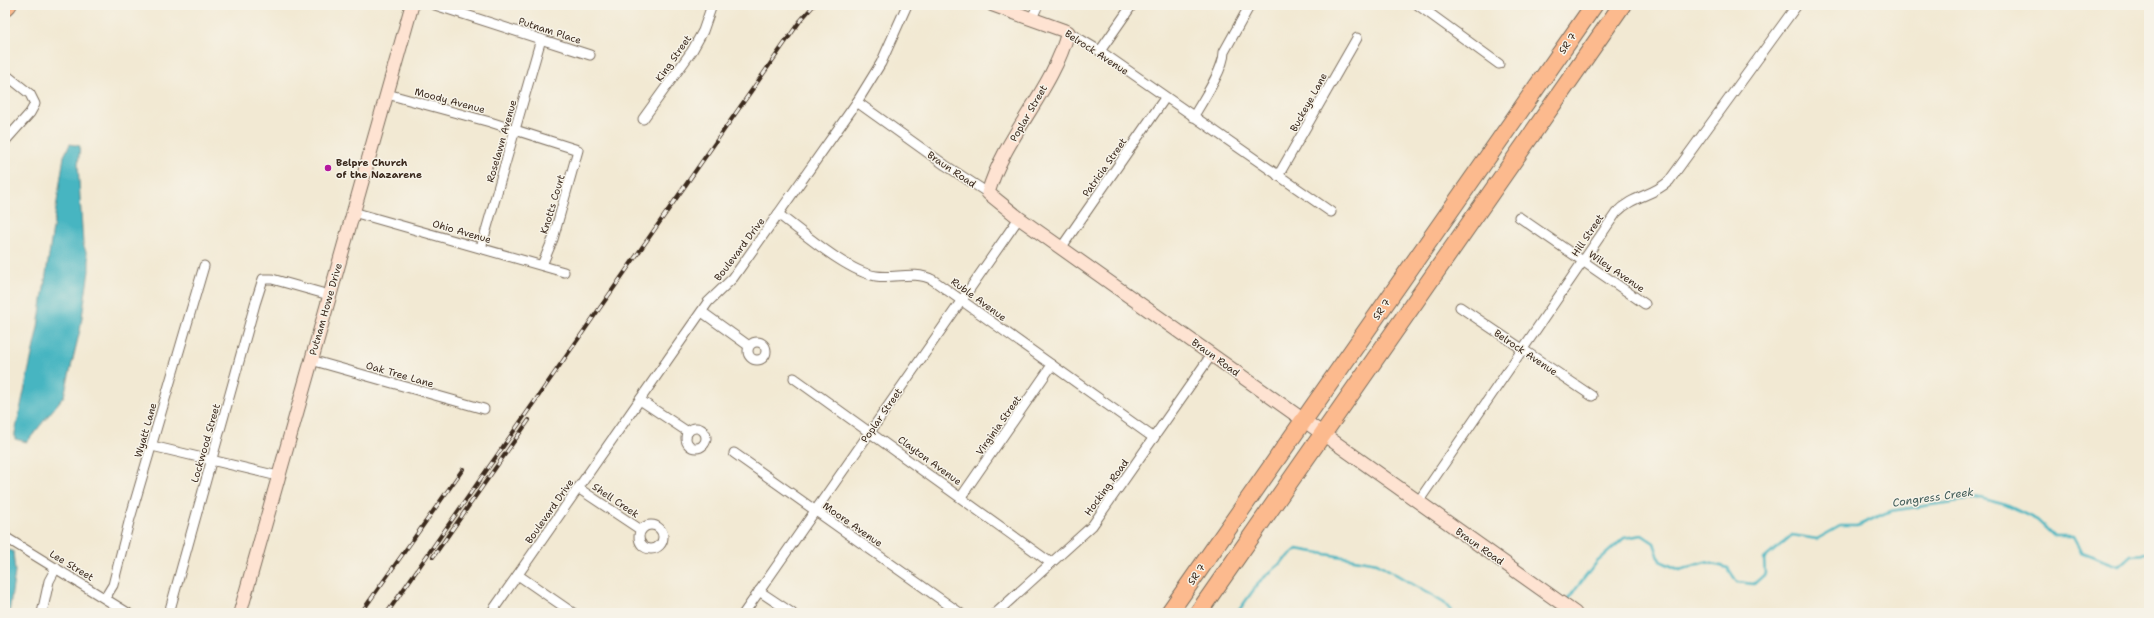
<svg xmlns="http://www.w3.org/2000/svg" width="2154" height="618" viewBox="0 0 2154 618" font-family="'Shantell Sans',sans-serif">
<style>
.water{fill:#47b5c1;stroke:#417070}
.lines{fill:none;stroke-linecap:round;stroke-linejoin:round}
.stream{stroke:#47b5c1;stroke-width:2.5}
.street-casing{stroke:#7b6d5d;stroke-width:11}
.secondary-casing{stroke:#7b6d5d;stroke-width:15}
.primary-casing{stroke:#7b6d5d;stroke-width:17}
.highway-casing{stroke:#7b6d5d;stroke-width:19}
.street{stroke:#fff;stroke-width:9}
.secondary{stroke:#fee3d2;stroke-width:13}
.primary{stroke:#fcba8e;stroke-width:15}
.highway{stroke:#fcba8e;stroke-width:17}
.rail-casing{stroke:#3b2a1e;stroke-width:4}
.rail{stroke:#f7f3e8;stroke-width:2.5;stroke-dasharray:8;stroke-linecap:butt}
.poi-dot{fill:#b5179e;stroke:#f7f3e8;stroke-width:1.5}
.labels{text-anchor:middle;stroke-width:3;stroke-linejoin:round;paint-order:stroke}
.street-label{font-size:10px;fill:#3b2a1e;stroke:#f7f3e8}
.poi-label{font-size:10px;font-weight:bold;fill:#3b2a1e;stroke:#f7f3e8;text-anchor:start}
.water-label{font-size:11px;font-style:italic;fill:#3f5b57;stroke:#f7f3e8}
</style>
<rect width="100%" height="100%" fill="#f7f3e8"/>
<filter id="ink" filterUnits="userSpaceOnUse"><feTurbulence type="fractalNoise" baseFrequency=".025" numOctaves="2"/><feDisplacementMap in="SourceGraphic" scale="8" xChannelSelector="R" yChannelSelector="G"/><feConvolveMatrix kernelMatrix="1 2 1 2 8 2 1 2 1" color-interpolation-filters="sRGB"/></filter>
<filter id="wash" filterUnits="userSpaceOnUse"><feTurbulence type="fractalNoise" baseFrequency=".012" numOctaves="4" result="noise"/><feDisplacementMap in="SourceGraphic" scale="16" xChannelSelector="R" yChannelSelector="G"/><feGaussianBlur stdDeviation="0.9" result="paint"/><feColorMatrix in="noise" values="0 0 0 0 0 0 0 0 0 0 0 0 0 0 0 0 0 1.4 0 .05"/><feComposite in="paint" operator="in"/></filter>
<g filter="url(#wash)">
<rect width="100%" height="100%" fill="#f2e9d3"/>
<g class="water">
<polygon points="70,144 80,146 78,165 83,244 89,259 89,271 80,330 64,396 27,442 15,439 15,433 38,327 64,156"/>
<polygon points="8,550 13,551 15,572 9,613 5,613 5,560"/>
</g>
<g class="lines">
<g class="stream">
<polyline points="1568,599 1597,562 1624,538 1642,535 1654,543 1660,561 1680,570 1705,562 1728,568 1737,582 1754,584 1765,574 1764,559 1792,535 1817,539 1840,526 1857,526 1890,511 1980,498 2006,505 2037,520 2055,537 2073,537 2081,552 2119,566 2131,555 2149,554"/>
<polyline points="1237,613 1260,581 1297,549 1377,563 1444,603 1453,613"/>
</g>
</g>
</g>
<g filter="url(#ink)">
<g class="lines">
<g class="street-casing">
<g id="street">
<polyline points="435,5 590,55"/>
<polyline points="1418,5 1499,64"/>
<polyline points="1032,18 1038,5"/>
<polyline points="1068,32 1100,51 1331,212"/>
<polyline points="1100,51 1132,5"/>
<polyline points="5,74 30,94 35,104 30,113 5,141"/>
<polyline points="387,94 490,122 578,150 553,239 542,265"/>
<polyline points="857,102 945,165 988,193"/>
<path d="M 1193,117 C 1202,102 1224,69 1224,52 L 1250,5"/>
<polyline points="643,119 692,51 703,31 712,5"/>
<polyline points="1278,176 1357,38"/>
<polyline points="353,212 564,272"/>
<path d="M 778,214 C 804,233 846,271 876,276 C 895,279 914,270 933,280 L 1154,438"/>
<polyline points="1519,217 1645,304"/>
<polyline points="481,248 541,39"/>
<polyline points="1061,248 1165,98"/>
<polyline points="1460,307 1592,396"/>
<polyline points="702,312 749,346"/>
<circle cx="757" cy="351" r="9"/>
<polyline points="311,360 484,409"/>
<polyline points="794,378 1051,563"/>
<polyline points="640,400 688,432"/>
<circle cx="696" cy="438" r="10"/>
<polyline points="152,446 278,476"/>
<polyline points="734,453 960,613"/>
<polyline points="578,488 641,530"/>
<polyline points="961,497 1052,365"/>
<path d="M 1418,502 L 1616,213 C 1633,195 1652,197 1669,181 L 1797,5"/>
<circle cx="651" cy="537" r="12"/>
<polyline points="5,537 128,613"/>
<polyline points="518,575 573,613"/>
<polyline points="759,591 792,613"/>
<polyline points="105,598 113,585 129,522 204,266"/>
<polyline points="42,613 49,581 56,568"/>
<polyline points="169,613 255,304 263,279 272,279 329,295"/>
<polyline points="491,613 708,302 733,278 857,102 881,63 907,5"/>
<polyline points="744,613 1019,218"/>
<polyline points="996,613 1092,526 1212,354"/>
</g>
</g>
<g class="secondary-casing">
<g id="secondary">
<path d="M 993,5 L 1068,32 C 1053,90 1005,135 988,193 L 1019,218 L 1575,613"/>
<polyline points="240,613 412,5"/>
</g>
</g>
<g class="primary-casing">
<polyline id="primary" points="5,9 9,5"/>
</g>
<g class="highway-casing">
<g id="highway">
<polyline points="1169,613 1594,5"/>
<polyline points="1198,613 1622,5"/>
</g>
</g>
<use href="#street" class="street"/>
<use href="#secondary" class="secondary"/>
<use href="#primary" class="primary"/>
<use href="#highway" class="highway"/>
<g class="rail-casing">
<g id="rail">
<polyline points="433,557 529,420"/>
<polyline points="361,613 463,469"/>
<polyline points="387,613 800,21 814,5"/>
</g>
</g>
<use href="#rail" class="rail"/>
</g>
</g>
<circle class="poi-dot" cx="328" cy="168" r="4"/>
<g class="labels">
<g class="street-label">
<text transform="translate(550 30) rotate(18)" y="4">Putnam Place</text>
<text transform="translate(1567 43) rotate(-55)" y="4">SR 7</text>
<text transform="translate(1097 52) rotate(33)" y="4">Belrock Avenue</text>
<text transform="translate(673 58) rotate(-55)" y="4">King Street</text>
<text transform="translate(450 100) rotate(15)" y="4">Moody Avenue</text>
<text transform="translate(1308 102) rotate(-61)" y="4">Buckeye Lane</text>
<text transform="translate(1028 113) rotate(-60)" y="4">Poplar Street</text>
<text transform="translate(501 141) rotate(-74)" y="4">Roselawn Avenue</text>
<text transform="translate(1104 167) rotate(-55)" y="4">Patricia Street</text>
<text transform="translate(952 169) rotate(34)" y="4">Braun Road</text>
<text transform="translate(552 204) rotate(-73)" y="4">Knotts Court</text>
<text transform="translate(462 231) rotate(16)" y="4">Ohio Avenue</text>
<text transform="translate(1587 235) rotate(-56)" y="4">Hill Street</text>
<text transform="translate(739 249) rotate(-53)" y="4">Boulevard Drive</text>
<text transform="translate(1617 271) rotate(34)" y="4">Wiley Avenue</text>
<text transform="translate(979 299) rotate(36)" y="4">Ruble Avenue</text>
<text transform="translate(325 309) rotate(-74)" y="4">Putnam Howe Drive</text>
<text transform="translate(1381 309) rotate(-55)" y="4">SR 7</text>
<text transform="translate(1526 352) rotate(34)" y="4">Belrock Avenue</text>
<text transform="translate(1216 357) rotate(36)" y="4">Braun Road</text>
<text transform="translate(400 374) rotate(16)" y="4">Oak Tree Lane</text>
<text transform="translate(881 415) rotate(-55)" y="4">Poplar Street</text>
<text transform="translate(998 425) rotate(-55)" y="4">Virginia Street</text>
<text transform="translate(145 430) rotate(-74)" y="4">Wyatt Lane</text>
<text transform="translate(205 443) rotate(-74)" y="4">Lockwood Street</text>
<text transform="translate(930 460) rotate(36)" y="4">Clayton Avenue</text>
<text transform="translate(1106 487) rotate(-54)" y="4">Hocking Road</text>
<text transform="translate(616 500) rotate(34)" y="4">Shell Creek</text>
<text transform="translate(549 511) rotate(-55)" y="4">Boulevard Drive</text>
<text transform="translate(853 524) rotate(35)" y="4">Moore Avenue</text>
<text transform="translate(1480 546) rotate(35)" y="4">Braun Road</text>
<text transform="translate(72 565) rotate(31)" y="4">Lee Street</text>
<text transform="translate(1196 574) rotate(-55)" y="4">SR 7</text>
</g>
<g class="poi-label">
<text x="336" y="166">Belpre Church<tspan x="336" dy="12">of the Nazarene</tspan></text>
</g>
<g class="water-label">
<text transform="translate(1933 497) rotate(-8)" y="4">Congress Creek</text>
</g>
</g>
<rect width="2154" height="618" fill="none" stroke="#f7f3e8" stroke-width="20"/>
</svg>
